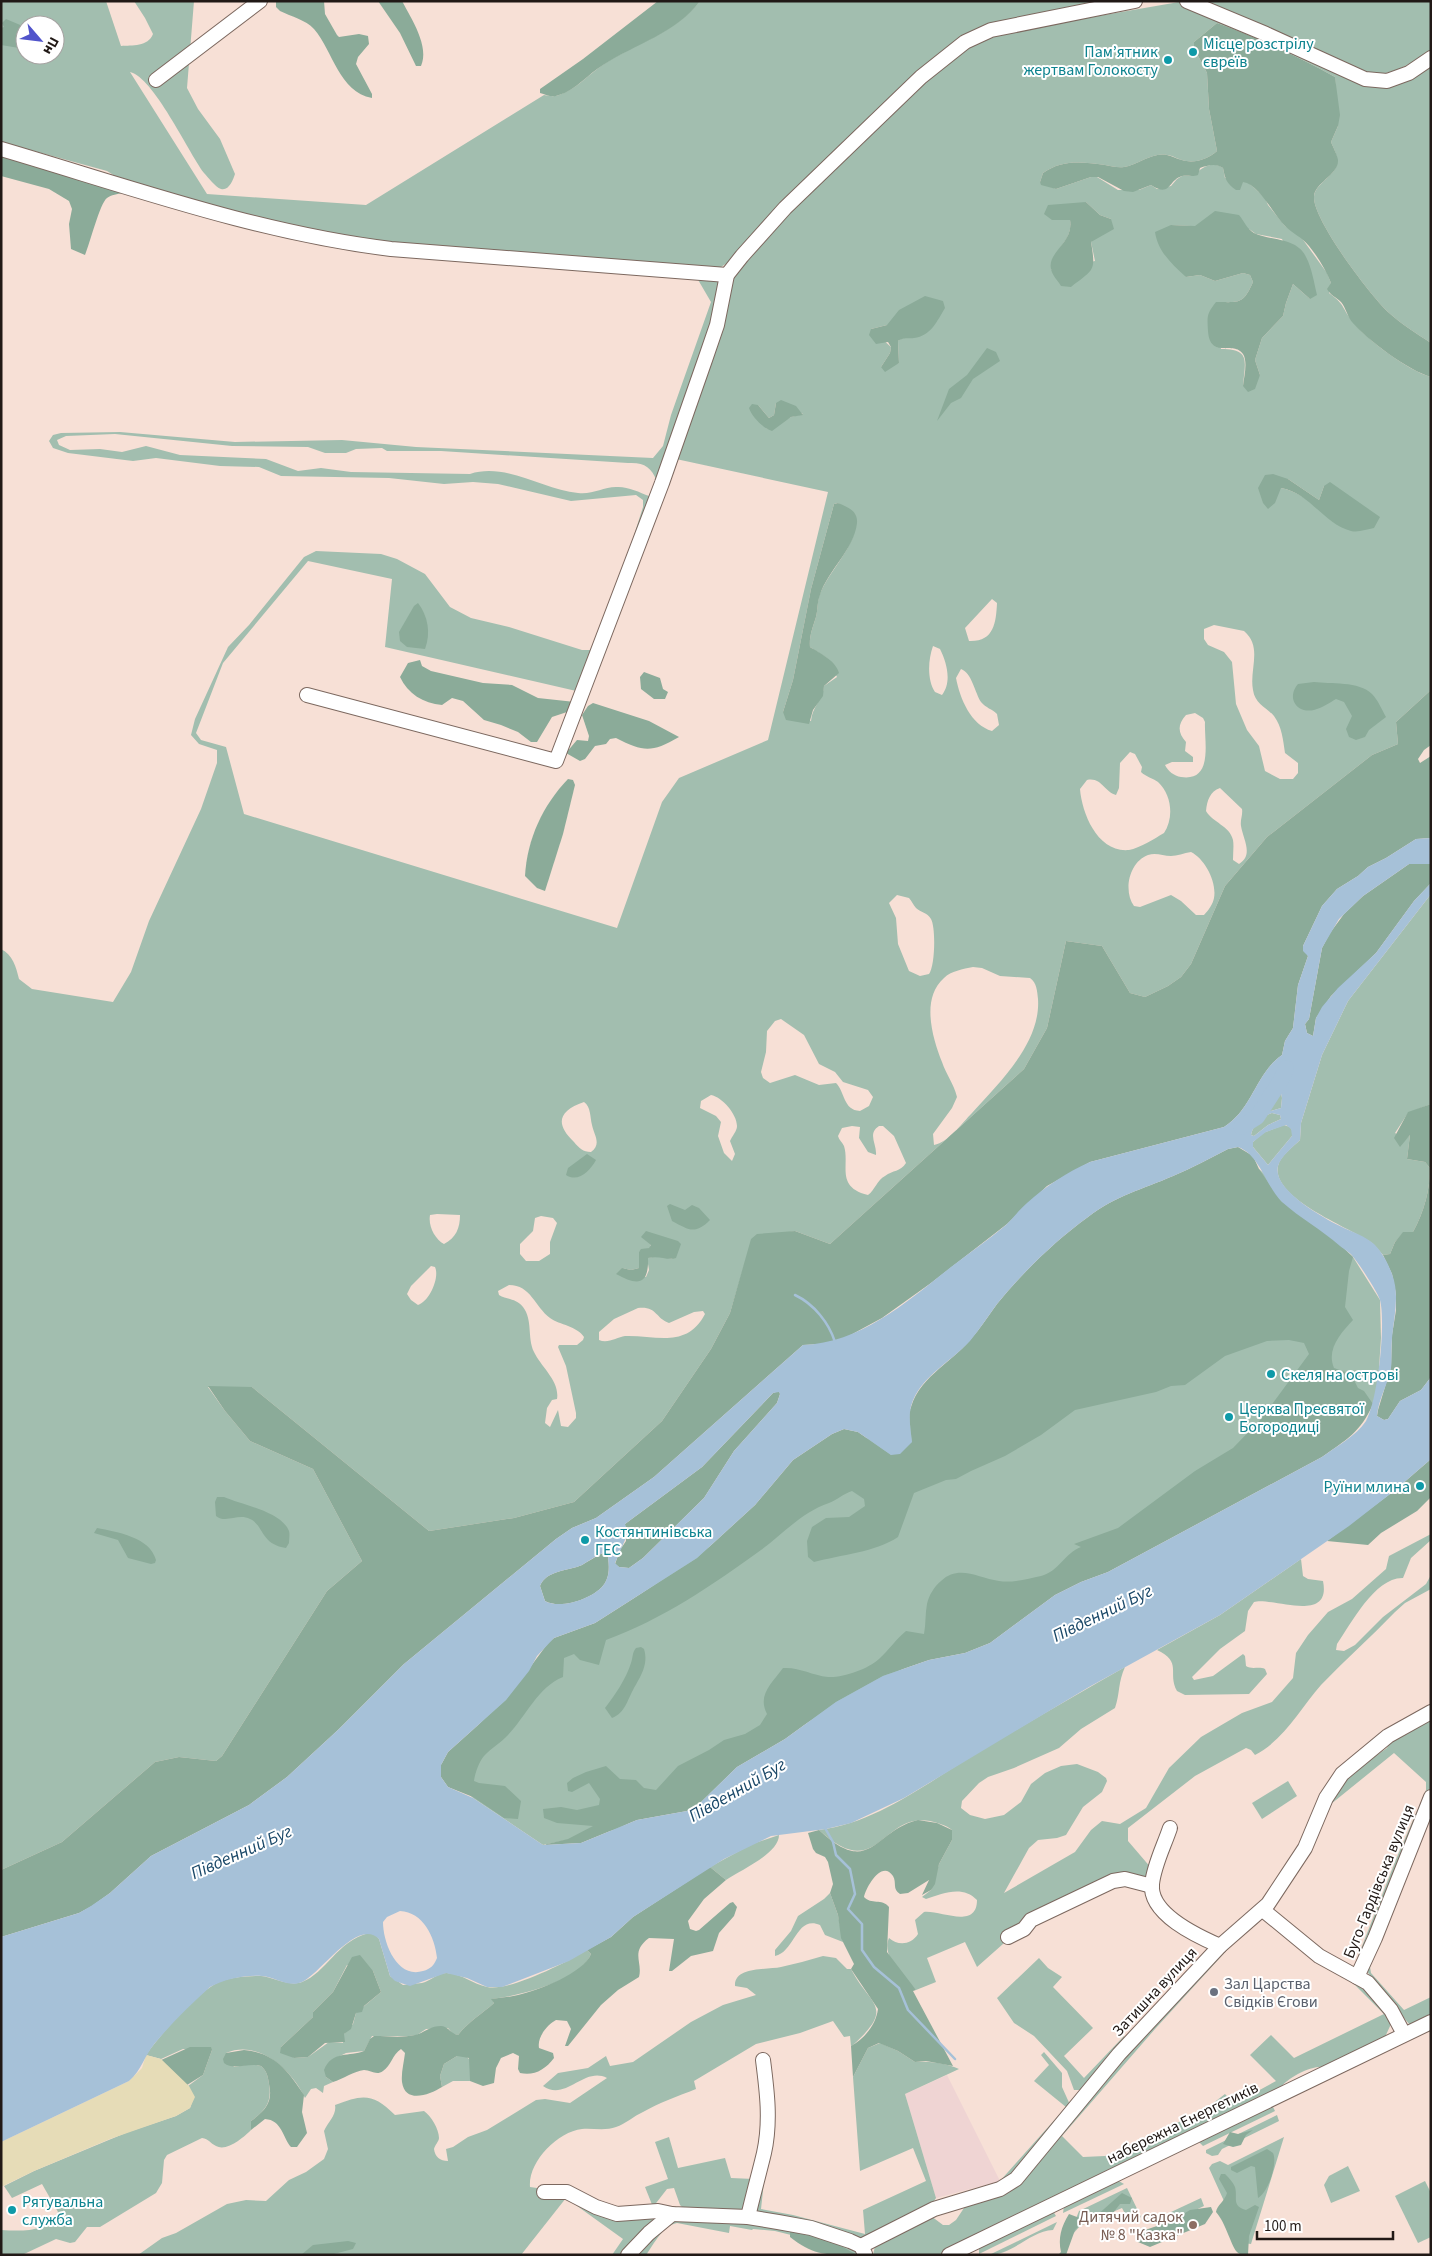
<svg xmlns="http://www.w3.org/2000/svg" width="1432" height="2256" viewBox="0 0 1432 2256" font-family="'Source Sans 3',sans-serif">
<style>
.industrial{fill:#efd4d3}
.green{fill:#a2beaf;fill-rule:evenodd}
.forest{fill:#8bab99}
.sand{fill:#e6dcb7}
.water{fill:#a6c1d8;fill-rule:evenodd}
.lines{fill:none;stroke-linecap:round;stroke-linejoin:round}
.stream{stroke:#a6c1d8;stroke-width:2.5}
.river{stroke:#a6c1d8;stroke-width:16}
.minor-casing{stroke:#7c685f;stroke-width:16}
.minor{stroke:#fff;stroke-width:14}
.culture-dot{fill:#0f9aa8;stroke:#fff;stroke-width:2}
.worship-dot{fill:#6b7280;stroke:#fff;stroke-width:2}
.education-dot{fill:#8d6e63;stroke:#fff;stroke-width:2}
.labels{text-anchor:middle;stroke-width:4;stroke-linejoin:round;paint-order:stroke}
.culture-label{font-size:16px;fill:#0d838f;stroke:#fff;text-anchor:start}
.street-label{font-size:16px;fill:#211916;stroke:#fff}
.worship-label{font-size:16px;fill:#5b616d;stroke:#fff;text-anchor:start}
.education-label{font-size:16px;fill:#785e54;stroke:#fff;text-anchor:end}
.water-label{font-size:18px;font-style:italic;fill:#1a4868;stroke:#fff}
</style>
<rect width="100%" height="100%" fill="#f7e0d6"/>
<polygon class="industrial" points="947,2075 1000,2181 936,2198 905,2094"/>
<g class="green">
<path d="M 1,1 L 106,1 L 121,46 C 132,45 148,47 153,34 L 145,18 L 134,1 L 194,1 L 187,88 L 198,109 L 220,139 L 235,174 C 233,180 229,191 221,189 C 215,187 208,177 204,173 C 187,150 154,78 130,72 L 207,194 L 366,205 L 544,95 C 550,96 554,97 559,95 C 577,89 589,74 604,64 C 636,43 675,33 700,1 L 1121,1 L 982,28 L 965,34 L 936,58 L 730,261 L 721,267 L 707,269 L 340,238 L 268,224 L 123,181 L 107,171 L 1,142 ZM 25,25 L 55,25 L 55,55 L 25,55 Z"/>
<path d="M 1195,1 L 1431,1 L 1431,49 C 1410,66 1390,76 1363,75 Z"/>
<path d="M 1179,2 L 1366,85 L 1431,64 L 1431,343 C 1416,333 1401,324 1388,312 C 1370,295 1313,220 1314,197 C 1314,183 1339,175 1337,160 C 1337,154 1333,147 1331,142 L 1338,126 L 1335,77 C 1297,56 1257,37 1217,23 L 1194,42 L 1194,48 L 1207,73 L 1209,109 L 1217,151 C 1208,159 1194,164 1182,160 C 1177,159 1172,155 1167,155 C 1152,152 1138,165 1124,167 C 1118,168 1111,166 1105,165 C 1082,162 1063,159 1043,173 L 1040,182 L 1056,189 L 1091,177 L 1097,177 L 1118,190 L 1139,190 L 1151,185 L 1157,189 L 1171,186 L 1177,179 L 1182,176 L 1193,176 C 1201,168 1212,160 1223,168 L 1225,178 L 1248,182 L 1265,198 L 1268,205 L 1285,226 L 1301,237 L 1327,273 L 1331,283 L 1329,293 C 1346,305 1342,309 1353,322 C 1367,340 1409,371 1431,377 L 1431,690 L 1396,722 L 1398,744 L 1372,755 L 1267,837 L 1225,886 L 1191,964 L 1181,977 L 1168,986 L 1145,997 L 1130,993 L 1102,946 L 1066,941 L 1047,1028 L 1024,1069 L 830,1244 L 795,1231 L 752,1239 L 730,1313 L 711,1349 L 662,1421 L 574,1502 L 514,1518 L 429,1531 L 252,1387 L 208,1387 L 225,1411 L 250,1441 L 313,1469 L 362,1561 L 327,1591 L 222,1756 L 216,1761 L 179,1757 L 155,1762 L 62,1842 L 1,1870 L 1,949 C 13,955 16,967 19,979 L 32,989 L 113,1002 L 131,972 L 149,921 L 201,809 L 217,763 L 217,750 L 199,744 L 191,735 L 195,719 L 228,647 L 249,625 L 304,557 L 316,551 L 381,554 L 397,559 L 425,574 L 450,607 L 471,618 L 509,627 L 582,650 L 590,650 L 607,620 L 643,507 L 643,500 L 636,495 L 571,501 L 498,484 L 473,482 L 444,484 L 389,478 L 281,476 L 259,467 L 220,466 L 156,458 L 133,461 L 68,453 L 53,448 L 49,441 L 53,435 L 61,433 L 120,432 L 235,442 L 342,440 L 416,447 L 653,458 L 663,446 L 671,415 L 711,302 L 697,278 L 337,246 L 295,240 L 225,219 L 304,238 L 725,274 L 933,74 L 966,45 L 988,35 ZM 1086,202 L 1100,215 L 1111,219 L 1091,242 L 1095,261 L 1051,270 C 1051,250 1074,241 1070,220 L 1052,220 ZM 1171,225 L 1249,229 L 1256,234 L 1282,239 L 1310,299 L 1293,284 L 1286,303 L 1283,316 L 1262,338 L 1255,360 L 1260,375 L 1243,386 C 1245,361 1251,349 1221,349 L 1216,302 C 1239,302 1243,305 1253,282 L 1250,275 L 1243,273 L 1215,281 L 1200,275 L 1186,277 ZM 887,325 L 914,338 L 902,338 L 898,341 L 899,363 L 881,367 L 890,353 L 891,347 L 871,329 ZM 776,403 L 803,414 L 791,417 L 767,429 L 758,405 L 769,418 L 774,415 ZM 115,434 L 232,446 L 308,447 L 325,453 L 346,453 L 356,449 L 382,448 L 387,451 L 441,451 L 628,463 C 644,462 651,467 657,481 L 653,492 L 649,496 C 639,492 627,486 616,487 C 603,487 592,495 578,493 C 543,490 506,462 470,474 L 351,472 L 321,468 L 298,471 L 266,459 L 180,455 L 146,446 L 122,452 L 100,449 L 70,450 L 59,445 L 57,440 L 66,436 ZM 676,459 L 828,492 L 768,740 L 679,778 L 662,802 L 617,928 L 244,814 L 226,747 L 201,740 L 196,733 L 223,663 L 308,561 L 392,579 L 385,647 L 585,693 ZM 1288,479 L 1319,500 L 1324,486 L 1335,523 C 1319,509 1302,492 1281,488 ZM 838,503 L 855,514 C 861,543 830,568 820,594 C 817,601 818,609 816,617 C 813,627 809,636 810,647 L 827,658 L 837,677 L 824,686 C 823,699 812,707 811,721 L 783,712 L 793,680 L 811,589 L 834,504 ZM 992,599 L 997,603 C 996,623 994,642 969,641 L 965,628 ZM 1214,625 L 1244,631 C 1263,647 1249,670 1253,690 C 1255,704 1266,707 1274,716 C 1282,727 1283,740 1285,753 L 1298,763 L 1298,773 L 1293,779 L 1280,779 L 1265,771 L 1259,746 L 1247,730 L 1236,704 L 1232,662 L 1224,652 L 1208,645 L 1204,639 L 1204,629 ZM 933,646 L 940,649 C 947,663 952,682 942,695 L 935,692 C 927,680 928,660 933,646 ZM 961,669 C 972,673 975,693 981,702 C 986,708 992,709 997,714 L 999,725 L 992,731 C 971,725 960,699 956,678 ZM 1195,713 L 1203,718 L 1205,722 C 1204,741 1214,782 1181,777 C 1174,776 1168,771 1165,765 L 1172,762 L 1193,762 L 1193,757 L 1185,751 L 1186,742 C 1178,733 1177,725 1186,715 ZM 1130,752 L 1135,754 L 1142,767 L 1141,772 C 1146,777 1153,778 1158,782 C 1172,795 1174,818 1164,833 C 1154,839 1140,848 1129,850 C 1098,853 1082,814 1080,789 L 1087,780 C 1102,777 1104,792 1116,795 L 1119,788 L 1120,763 ZM 1220,788 L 1242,809 C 1243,815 1240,820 1241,826 C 1243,839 1254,855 1239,864 L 1233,860 C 1233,853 1234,846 1233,840 C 1230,826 1212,822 1206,811 C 1207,801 1210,791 1220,788 ZM 1191,852 C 1205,859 1217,882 1214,898 C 1213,904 1208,911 1204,915 L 1196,915 L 1181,901 L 1171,895 L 1140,907 L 1134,906 C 1123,891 1129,862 1148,855 C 1156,852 1163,856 1171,856 C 1177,856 1184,853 1191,852 ZM 897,895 L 909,898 C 912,901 913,905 916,908 C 921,913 927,912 931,919 C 936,928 935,966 929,974 L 920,976 L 909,971 L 898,944 L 896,918 L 889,903 ZM 973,967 L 982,968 L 1000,976 L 1030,978 C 1037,983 1037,991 1038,999 C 1041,1043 999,1083 972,1113 C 962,1123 949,1142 934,1145 L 933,1134 L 952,1108 L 957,1097 C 954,1084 946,1074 942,1062 C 932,1037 921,998 944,978 C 951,971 963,969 973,967 ZM 781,1019 L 804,1035 L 819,1064 L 835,1072 L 843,1082 L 868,1090 L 873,1097 L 869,1106 L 860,1111 C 843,1110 845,1092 836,1083 L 819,1085 L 795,1075 L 770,1083 L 763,1078 L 761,1072 L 766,1052 L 767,1031 L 775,1021 ZM 711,1095 C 722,1097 737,1114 737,1126 C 737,1131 732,1136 730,1141 L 735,1154 L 732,1161 L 724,1153 L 718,1136 L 721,1122 L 716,1116 L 700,1108 L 701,1101 ZM 584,1102 C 591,1107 590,1117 592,1125 C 594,1135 602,1144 591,1152 C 583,1152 579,1148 574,1142 C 555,1124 558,1111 584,1102 ZM 852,1126 L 860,1127 L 859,1138 L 868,1152 L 876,1155 C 877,1144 867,1134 879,1126 L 883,1126 L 894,1136 L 906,1163 C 900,1172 893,1170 885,1176 C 877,1180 875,1190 868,1195 C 835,1187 850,1165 844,1146 C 842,1142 839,1140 838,1136 L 842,1128 ZM 437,1214 L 460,1215 C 460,1228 456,1238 444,1244 C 435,1239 428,1226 430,1215 ZM 541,1216 L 553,1218 L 557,1223 L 550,1242 L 550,1254 L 539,1261 L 526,1261 L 520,1254 L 520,1244 L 533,1231 L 535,1218 ZM 651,1244 L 673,1259 L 658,1256 L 647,1258 L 649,1270 L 646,1277 L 622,1268 L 631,1270 L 639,1268 L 639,1252 L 650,1248 ZM 431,1266 L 435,1267 C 440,1278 429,1302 418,1305 L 411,1300 L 407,1294 L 411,1286 ZM 509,1285 C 531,1285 535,1307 550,1318 C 560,1325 577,1326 584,1337 L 583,1340 L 577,1345 L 559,1345 L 558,1347 L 566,1366 L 576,1413 L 576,1418 L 568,1427 L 561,1426 L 558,1410 L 550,1427 L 545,1423 L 547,1408 L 552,1400 L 557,1399 C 560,1381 541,1367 534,1352 C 527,1337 533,1320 523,1307 C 516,1298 507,1300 499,1295 L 498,1291 ZM 638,1308 C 657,1306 655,1318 669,1323 L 694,1312 L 703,1311 L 705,1314 C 687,1349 656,1335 625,1336 C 617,1337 608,1344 599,1340 L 599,1332 L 614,1319 Z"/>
<path d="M 1431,894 L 1431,1104 L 1408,1113 L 1395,1133 L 1406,1139 L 1410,1135 L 1407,1159 L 1425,1162 L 1430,1168 C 1430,1190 1424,1212 1413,1232 L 1403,1233 L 1395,1242 L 1390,1254 L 1383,1255 C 1379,1251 1376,1246 1372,1243 C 1351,1228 1271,1199 1278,1166 C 1280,1156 1293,1147 1300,1140 L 1301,1123 L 1322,1055 L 1348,1001 Z"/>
<polygon points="1275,1087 1280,1088 1282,1098 1281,1108 1267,1112 1259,1117 1260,1108"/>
<path d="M 1272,1113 L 1280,1115 L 1281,1119 L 1268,1125 L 1254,1136 L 1251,1135 C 1253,1125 1261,1116 1272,1113 Z"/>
<polygon points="1284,1125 1290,1127 1293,1132 1292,1136 1268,1165 1253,1147 1253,1142 1263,1133"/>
<polygon points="1259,1169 1353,1257 1380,1300 1381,1338 1378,1384 1373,1404 618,1829 543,1845 473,1798 441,1765 529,1671"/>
<path d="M 1431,1534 L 1431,1540 L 1411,1558 L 1403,1578 C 1375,1577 1351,1624 1337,1644 L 1336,1650 L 1344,1651 L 1355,1645 L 1383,1617 L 1426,1584 L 1431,1575 L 1431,1589 L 1405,1603 L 1395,1612 C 1371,1637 1345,1660 1321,1685 C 1300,1709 1284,1740 1255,1755 L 1251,1750 L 1246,1748 L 1195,1776 L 1128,1828 L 1128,1841 L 1152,1869 L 1149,1879 L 1130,1877 L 1012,1936 L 977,1967 L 965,1942 L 927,1958 L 936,1982 L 916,1990 C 904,1977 881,1957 889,1938 C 898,1946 911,1945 918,1934 L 915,1920 L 924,1912 C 940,1910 977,1930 977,1900 C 963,1885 943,1893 926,1899 L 922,1897 L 931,1890 L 939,1864 L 952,1840 L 952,1830 C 946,1825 938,1823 930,1821 C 881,1812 878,1885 819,1830 C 877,1823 928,1782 977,1753 C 1026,1724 1076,1695 1125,1667 C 1118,1682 1120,1693 1115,1708 L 1081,1729 L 1059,1748 L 1014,1768 L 988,1777 L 979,1783 L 962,1801 L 961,1808 L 970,1815 L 985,1819 L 1004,1815 L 1021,1802 L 1031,1784 L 1045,1773 L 1061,1766 L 1077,1764 L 1098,1772 L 1106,1778 L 1107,1781 L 1102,1792 L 1083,1807 L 1066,1835 L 1057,1838 L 1038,1840 L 1029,1848 L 1004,1893 L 1075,1852 L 1091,1830 L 1102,1821 L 1120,1824 L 1146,1808 L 1169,1768 L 1201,1737 L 1242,1713 L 1272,1702 L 1293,1678 L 1296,1653 L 1308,1635 L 1328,1612 L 1352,1599 L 1386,1569 L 1389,1556 Z"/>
<path d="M 1301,1559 L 1303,1576 L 1308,1579 L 1323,1581 C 1332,1625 1270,1596 1254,1602 L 1248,1611 L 1245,1631 L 1220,1649 L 1192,1677 L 1194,1680 L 1213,1676 L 1243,1654 L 1245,1656 L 1246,1666 C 1252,1670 1259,1666 1265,1669 L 1267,1674 L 1249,1694 L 1185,1695 L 1177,1691 C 1167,1673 1183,1662 1157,1650 L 1220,1615 Z"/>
<polygon points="1431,1704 1431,1784 1427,1801 1359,1967 1353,1969 1397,1857 1426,1790 1426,1782 1394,1753 1331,1804 1334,1788 1369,1757 1377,1755 1387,1748 1396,1726"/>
<polygon points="1288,1781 1297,1796 1262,1819 1252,1803"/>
<polygon points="1431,1816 1370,1967 1371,1973 1404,2010 1431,1997 1431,2017 1410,2025 1379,1989 1367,1971"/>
<path d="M 779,1835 C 779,1854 740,1870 726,1880 L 710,1867 L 752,1844 Z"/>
<path d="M 830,1893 L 838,1915 L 843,1942 L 825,1935 L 820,1925 C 796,1915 795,1952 775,1956 L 775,1950 L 791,1931 L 798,1916 L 824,1899 Z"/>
<path d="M 369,1933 L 375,1934 L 379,1939 L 390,1976 L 403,1985 C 409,1984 416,1984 422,1983 C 431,1981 437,1973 447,1973 C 462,1974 473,1984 487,1987 C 509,1992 567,1962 587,1950 L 591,1954 C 581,1981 518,1996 492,1999 L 494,2003 C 482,2014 468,2022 458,2035 L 453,2034 L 448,2028 L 426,2029 L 417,2035 L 409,2036 L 372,2036 L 364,2051 L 346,2053 L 336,2058 L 326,2077 L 333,2082 L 324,2086 L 323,2093 L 316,2088 L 311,2089 L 305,2098 C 292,2070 259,2039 226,2053 L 234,2067 L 251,2064 L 261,2066 C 267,2071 268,2077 269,2084 C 272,2102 266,2110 251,2121 L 251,2130 C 244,2137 227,2152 216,2146 C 210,2143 209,2139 202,2138 L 167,2155 L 164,2160 L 162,2183 L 156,2193 L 100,2227 L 87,2227 L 75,2242 L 70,2243 L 56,2239 L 22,2255 L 1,2255 L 1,2230 C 22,2231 47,2233 58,2212 L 42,2184 L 12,2198 L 4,2186 L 34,2171 L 128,2132 L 176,2116 L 190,2108 L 193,2099 L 188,2086 L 203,2075 L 212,2050 L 183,2049 L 161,2059 L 146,2055 C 160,2035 197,1992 219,1982 C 231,1977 248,1976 261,1976 C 273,1977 289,1987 302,1982 C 326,1973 337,1941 369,1933 ZM 347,1965 L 373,1971 L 381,1992 L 356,2013 L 353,2024 L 344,2034 L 343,2043 L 329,2042 L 308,2057 L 294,2058 L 281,2047 L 313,2017 L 313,2012 L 333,1992 Z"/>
<path d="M 1239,1937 L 1155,2029 L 1062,2136 L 1083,2157 L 1105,2156 L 1203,2111 L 1225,2094 L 1234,2104 L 1276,2081 L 1250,2055 L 1271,2035 L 1294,2058 L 1384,2014 L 1352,1982 C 1372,1992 1381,2004 1391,2024 L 1385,2037 L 1324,2067 C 1312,2065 1286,2078 1280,2089 L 939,2255 L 873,2255 L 875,2246 L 931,2216 L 943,2225 L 949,2225 L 956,2220 L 964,2208 L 983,2199 L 1033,2163 L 1194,1977 Z"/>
<path d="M 823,1956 L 836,1958 L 847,1969 L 851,1969 C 870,2006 896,2006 853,2045 L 851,2046 L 850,2036 L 844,2037 L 833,2021 L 800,2033 L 756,2044 L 694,2081 L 696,2089 C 678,2096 659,2103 643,2112 C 634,2116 625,2124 616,2127 C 606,2131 592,2128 582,2129 C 557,2132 528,2162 530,2187 L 544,2189 L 582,2202 L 664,2214 L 623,2255 L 612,2255 L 623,2239 L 566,2198 L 521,2255 L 138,2255 L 162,2238 L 176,2233 L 227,2204 L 246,2200 L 266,2201 L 289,2180 L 306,2172 L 324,2159 L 328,2149 L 324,2131 C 328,2122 337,2115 335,2105 C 363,2094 373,2093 395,2115 L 424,2111 C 431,2116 439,2129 439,2138 C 439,2141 435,2145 434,2149 C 435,2157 440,2161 448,2161 L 446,2149 L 453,2147 L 468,2137 L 487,2130 L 536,2100 L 545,2099 L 570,2103 L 607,2078 C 584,2066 566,2102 543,2086 L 558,2073 L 588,2068 L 606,2056 L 610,2066 L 633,2062 L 691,2022 L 723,2005 L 756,1995 L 747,1988 L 735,1986 C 734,1966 768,1970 781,1967 C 795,1964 809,1960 823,1956 Z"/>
<polygon points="1039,1958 1048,1968 1062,1977 1053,1987 1093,2028 1064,2056 1084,2078 1124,2036 1125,2038 1082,2090 1074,2090 1067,2071 1034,2036 1014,2023 997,1998"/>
<path d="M 880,2043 L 898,2051 L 915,2062 C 929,2061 946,2063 959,2069 L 905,2094 L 936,2198 L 928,2210 L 864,2241 L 754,2213 L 766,2163 L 761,2209 L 793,2215 L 865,2234 L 863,2210 L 926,2181 L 913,2148 L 860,2171 L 853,2077 L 868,2048 Z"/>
<polygon points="1044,2052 1062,2073 1062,2087 1071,2107 1020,2169 1000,2181 1066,2107 1034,2081 1049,2065 1041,2055"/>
<polygon points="457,2056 466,2056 470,2060 470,2081 453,2081 442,2087 440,2076 444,2064"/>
<polygon points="1272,2105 1275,2111 1203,2146 1199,2142 1200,2140"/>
<polygon points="1277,2115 1279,2121 1222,2149 1218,2155 1212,2156 1206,2153 1206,2150"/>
<polygon points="669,2137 678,2168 725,2158 731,2178 754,2179 748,2210 683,2208 680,2205 674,2188 667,2189 653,2207 645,2187 668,2179 655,2142"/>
<polygon points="1284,2137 1251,2244 1243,2243 1209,2168 1212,2164 1220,2161 1228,2165"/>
<polygon points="1348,2166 1360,2191 1331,2203 1324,2185 1329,2176"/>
<polygon points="1117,2180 1124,2184 1063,2213 1064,2206"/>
<polygon points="1425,2181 1431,2193 1431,2237 1418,2243 1395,2196"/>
<polygon points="1127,2188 1141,2217 1130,2223 1122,2208 1080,2226 1072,2235 1071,2231 1079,2211"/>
<polygon points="1201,2198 1204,2206 1172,2221 1171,2212"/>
<polygon points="1053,2211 1056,2216 979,2254 979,2248 982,2245"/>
<path d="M 675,2218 C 730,2220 815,2221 861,2255 L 838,2255 L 807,2239 L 775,2231 L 753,2229 L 752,2230 L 730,2226 L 729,2233 L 677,2223 C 662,2226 655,2243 646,2255 L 634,2255 Z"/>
<path d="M 1057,2222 L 1053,2230 C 1030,2231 1013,2255 989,2255 Z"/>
</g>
<g class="forest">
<path d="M 276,1 L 324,1 L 325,14 L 337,35 L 339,37 L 359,34 L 368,36 L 369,44 L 358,57 L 356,64 L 372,94 L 372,98 C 339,92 333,51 314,29 C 306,20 290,16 280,11 L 276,7 Z"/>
<path d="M 378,1 L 402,1 C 411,18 430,47 421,66 L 416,66 L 400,33 Z"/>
<path d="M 658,1 L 700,1 C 677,33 635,44 603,65 C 588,74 576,90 559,95 C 552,98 547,95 540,93 L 540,89 L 583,59 Z"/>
<polygon points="6,19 25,27 25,49 1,45 1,28 4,27 2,23"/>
<path d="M 1217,23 C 1257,37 1297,56 1335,77 L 1340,115 L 1338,126 L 1331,142 C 1333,147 1337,154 1338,160 C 1339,175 1314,183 1314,197 C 1313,220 1370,295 1388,312 C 1401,324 1416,333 1431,343 L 1431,377 C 1409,371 1366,339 1352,322 C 1347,316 1346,308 1341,302 C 1336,297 1330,295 1327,289 L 1331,283 C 1326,270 1318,257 1309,246 C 1302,237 1293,234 1285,226 C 1273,214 1259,184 1243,182 L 1240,190 L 1236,190 C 1227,184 1225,179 1223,168 C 1216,163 1208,165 1200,168 L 1198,175 C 1192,177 1188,175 1182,176 C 1168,180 1171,198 1151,185 L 1133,192 L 1124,191 L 1098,177 L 1091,177 L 1056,189 L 1041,185 L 1040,182 L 1043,173 C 1063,159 1082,162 1105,165 C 1111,166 1118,168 1124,167 C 1138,165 1152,152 1167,155 C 1172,156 1177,159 1182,160 C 1194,164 1208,159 1217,151 L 1209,109 L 1207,73 L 1194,48 L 1194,42 Z"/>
<path d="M 1,151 L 122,193 C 118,194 111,195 107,198 C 100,203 90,243 85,255 L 71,249 L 69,224 L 72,209 L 69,201 L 49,189 L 1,176 Z"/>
<path d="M 1086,202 L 1100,215 L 1111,219 L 1114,229 L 1091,242 C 1096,272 1094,269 1071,287 L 1061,286 C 1058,281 1052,275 1051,269 C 1047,252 1074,243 1070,220 L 1052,220 L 1044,214 L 1048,205 Z"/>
<path d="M 1215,211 L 1239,215 C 1244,221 1247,229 1254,233 C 1270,241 1297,237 1306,257 C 1312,268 1314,283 1317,295 L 1310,299 L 1293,284 L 1286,303 L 1283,316 L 1262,338 L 1255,360 L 1260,375 L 1255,389 L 1248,392 L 1243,386 C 1244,377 1248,362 1243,354 C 1234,340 1210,360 1208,331 C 1207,315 1207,314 1216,302 C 1239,302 1243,305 1253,282 L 1250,275 L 1243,273 L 1215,281 L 1200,275 L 1186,277 C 1172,264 1158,252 1155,232 L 1171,225 L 1195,226 Z"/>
<path d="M 925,296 L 943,301 L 945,308 C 937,321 931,336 914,338 C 907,339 904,337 898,341 L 899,363 L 885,372 L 881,367 L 890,353 L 891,347 L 888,342 L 876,344 L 869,335 L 871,329 L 887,325 L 899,310 Z"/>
<polygon points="987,348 996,352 1000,361 973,379 961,398 951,403 937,421 949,389 967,375"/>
<path d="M 781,400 L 796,406 L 803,415 L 791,417 L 772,431 C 763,428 752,417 749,408 L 752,404 L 758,405 L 769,418 L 774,415 L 776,403 Z"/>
<path d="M 1273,474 L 1288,479 L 1319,500 L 1324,486 L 1330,482 L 1380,517 L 1374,528 C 1367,529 1358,533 1351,531 C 1324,524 1310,493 1281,488 L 1275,503 L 1268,509 L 1263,503 L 1258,488 L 1265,475 Z"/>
<path d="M 838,503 C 848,507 858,511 857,523 C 854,550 828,570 820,595 C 817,602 818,610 816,617 C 813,627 809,636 810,647 C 820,653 836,661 839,673 L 824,686 L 823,696 L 813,710 L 809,724 L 786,720 L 783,712 L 793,680 L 811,589 L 834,504 Z"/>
<path d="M 418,603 C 428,616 431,633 425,649 L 407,647 L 400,641 L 399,632 L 414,606 Z"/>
<path d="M 420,660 L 422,666 L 431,671 L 483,683 L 512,685 L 538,698 L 575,702 L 570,711 L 552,717 L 537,742 L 531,742 L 518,732 L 501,725 L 484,720 L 463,701 L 452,698 L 442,705 C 423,703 408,694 400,677 L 408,663 Z"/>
<polygon points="644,672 660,678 663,689 668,692 665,699 654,699 641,689 640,677"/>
<path d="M 1314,682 C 1330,684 1359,681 1372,694 C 1378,700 1382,710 1386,717 L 1369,730 L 1365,737 L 1356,740 L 1349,737 L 1346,729 L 1352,716 L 1344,702 L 1336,699 C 1329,703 1322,708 1314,710 C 1297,714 1286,698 1298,684 Z"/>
<path d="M 1431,690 L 1431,745 L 1424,750 L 1418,759 L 1420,763 L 1431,756 L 1431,838 L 1416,839 L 1386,858 L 1368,867 L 1358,876 L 1337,889 L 1322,906 L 1303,946 L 1308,956 L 1298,985 L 1293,1028 L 1285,1041 L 1282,1055 C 1256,1073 1252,1110 1224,1127 L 1090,1162 L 1047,1186 L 1007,1224 L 931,1283 L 882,1318 L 845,1338 L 821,1344 L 803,1345 L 654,1477 L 596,1518 L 572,1528 L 556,1539 L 404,1664 L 339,1729 L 287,1777 L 249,1805 L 151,1856 L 110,1893 L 92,1906 L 79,1913 L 1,1937 L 1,1870 L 62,1842 L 155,1762 L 179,1757 L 216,1761 L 222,1756 L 327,1591 L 362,1561 L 313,1469 L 250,1441 L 225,1411 L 208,1386 L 252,1387 L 429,1531 L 514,1518 L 574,1502 L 662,1421 L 711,1349 L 730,1313 L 751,1239 L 757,1234 L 795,1231 L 830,1244 L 1024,1069 L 1047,1028 L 1066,941 L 1102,946 L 1130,993 L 1145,997 L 1168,986 L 1181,977 L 1191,964 L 1225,886 L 1267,837 L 1372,755 L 1398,744 L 1396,722 Z"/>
<path d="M 593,703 L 649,721 L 679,737 C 651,753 644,752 616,738 L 610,739 L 606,744 L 595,746 L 585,759 L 580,761 L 566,753 L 577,740 L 588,741 L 589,736 L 582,715 L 588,706 Z"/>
<path d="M 568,779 L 573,780 L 575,785 L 563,834 L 545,891 L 537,888 L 525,876 C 527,839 543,805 568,779 Z"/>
<polygon points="1416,863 1431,864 1431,883 1414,901 1376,953 1331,996 1316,1018 1313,1036 1307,1033 1305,1024 1309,1019 1322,948 1330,933 1344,914 1363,896 1409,864"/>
<path d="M 1431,1104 L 1431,1377 L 1421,1390 L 1400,1401 L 1388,1419 L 1384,1420 L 1377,1416 L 1378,1410 L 1391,1367 L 1392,1335 L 1396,1310 L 1396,1294 L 1392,1274 L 1383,1255 L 1390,1254 L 1395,1242 L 1403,1232 L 1413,1232 C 1424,1212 1430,1190 1430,1168 L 1425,1162 L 1407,1159 L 1410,1135 L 1400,1147 L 1394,1138 L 1408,1112 Z"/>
<path d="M 1238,1147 L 1253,1156 L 1259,1169 L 1281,1201 L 1329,1235 L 1353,1257 L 1349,1271 L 1345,1307 L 1353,1320 C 1341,1333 1326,1349 1334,1368 L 1351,1374 L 1358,1388 L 1364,1391 L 1373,1404 C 1361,1432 1346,1440 1322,1457 L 1108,1572 L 1081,1582 L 1055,1595 L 990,1643 L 965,1653 L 929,1660 L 883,1676 L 836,1702 L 785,1739 L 737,1767 L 698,1805 L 687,1811 L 637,1820 L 581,1843 L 543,1845 L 568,1839 L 593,1826 L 557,1823 L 544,1818 L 543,1809 L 561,1807 L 577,1810 L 599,1805 L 600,1799 L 589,1783 L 572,1792 L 568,1791 L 567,1783 L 573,1778 L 586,1772 L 606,1766 L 620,1779 L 636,1780 L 644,1788 L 656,1790 L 678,1766 L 709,1750 L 724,1740 L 745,1734 L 760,1725 L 767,1714 C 757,1695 772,1683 783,1668 C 800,1667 811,1675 828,1677 C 843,1678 868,1669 879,1659 C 889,1650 896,1639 906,1631 L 924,1634 C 926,1624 925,1614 927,1604 C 929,1595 934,1587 941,1581 C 959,1564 978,1578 999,1581 C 1012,1583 1028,1579 1041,1576 C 1058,1572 1065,1553 1081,1547 L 1074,1544 L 1118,1528 L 1195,1471 L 1233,1448 L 1262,1418 L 1309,1354 L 1304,1343 L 1289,1340 L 1267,1341 L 1225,1356 L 1185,1385 L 1171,1386 L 1156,1392 L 1075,1410 L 1041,1435 L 1005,1456 L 971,1471 L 956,1479 L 946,1480 L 914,1493 L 898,1537 C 876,1552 840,1555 814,1562 L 808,1557 L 807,1541 L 812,1527 L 826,1518 L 849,1517 L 865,1506 L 864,1499 L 852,1491 C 843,1494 837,1500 829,1503 C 802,1512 783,1534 761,1550 C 713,1585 661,1620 606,1640 L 599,1665 L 580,1660 L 574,1654 L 564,1658 L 563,1677 C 538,1687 526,1716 508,1735 C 501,1743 491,1748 484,1756 C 479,1762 475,1773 474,1781 L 479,1783 L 505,1786 L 521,1801 L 518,1819 L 504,1818 L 473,1797 L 448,1787 L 441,1777 L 441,1765 L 448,1752 L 506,1700 L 548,1643 L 554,1638 L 595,1623 L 697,1558 L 755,1505 L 793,1460 L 832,1434 L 844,1429 L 858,1432 L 891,1455 L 912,1442 C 911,1433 909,1421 910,1412 C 915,1380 951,1363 970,1340 C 980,1329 988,1316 997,1304 C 1023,1272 1055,1241 1088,1217 C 1115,1196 1143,1189 1173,1176 C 1192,1168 1210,1158 1228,1149 Z"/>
<path d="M 587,1154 L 596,1160 C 590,1171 578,1183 566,1175 L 568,1168 Z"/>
<path d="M 670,1204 L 685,1210 L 692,1205 L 699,1208 L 710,1220 C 695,1235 689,1230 672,1221 L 667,1206 Z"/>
<path d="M 646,1231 L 678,1241 L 681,1244 L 676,1258 C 667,1261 660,1255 648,1258 C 649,1287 636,1285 616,1274 L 622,1268 L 631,1270 L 639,1268 L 639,1252 L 641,1249 L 649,1248 L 651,1245 L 641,1237 Z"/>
<polygon points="779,1391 780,1394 777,1403 734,1451 704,1498 643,1558 629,1568 619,1567 615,1564 620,1550 626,1541 625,1524 702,1467 773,1393"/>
<polygon points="1431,1459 1431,1497 1417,1511 1381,1533 1368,1545 1327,1541 1394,1491"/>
<path d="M 217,1497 L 224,1497 C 242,1505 281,1511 289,1531 C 290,1534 289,1540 289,1543 L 286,1548 C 260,1544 264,1525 250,1519 C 238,1513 226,1524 216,1516 L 215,1502 Z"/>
<path d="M 97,1528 C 117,1532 150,1537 156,1560 L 155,1563 L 151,1564 L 128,1558 L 118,1540 L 94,1533 Z"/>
<path d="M 603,1553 L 608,1556 C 609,1566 610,1574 605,1583 C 596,1598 561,1610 545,1601 L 540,1586 C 546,1570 569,1571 582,1565 C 589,1561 596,1556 603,1553 Z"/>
<path d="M 641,1647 L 644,1649 C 649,1665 640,1677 633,1690 C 627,1701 625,1713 612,1718 L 605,1708 C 615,1695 626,1679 631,1663 C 633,1657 632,1653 636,1648 Z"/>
<path d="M 918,1820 L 937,1823 L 952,1830 L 952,1840 L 939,1864 L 935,1884 L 931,1890 L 922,1895 L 929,1880 L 908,1893 L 900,1894 C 892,1889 897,1883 893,1876 C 882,1859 866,1887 864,1897 C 871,1905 882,1898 889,1907 L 887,1952 L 916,1990 L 913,1991 L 953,2066 L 926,2061 L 915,2062 L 898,2051 L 879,2043 L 868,2048 L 853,2077 L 851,2046 C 864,2039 876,2025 878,2009 L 851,1969 L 854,1964 L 841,1938 L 838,1915 L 830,1893 L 833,1884 L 828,1862 L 825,1857 L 816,1853 L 813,1849 L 808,1833 L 819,1830 C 871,1879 874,1830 918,1820 Z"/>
<path d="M 710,1867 L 726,1880 L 704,1899 L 688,1921 L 690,1929 L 696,1931 L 699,1930 L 730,1903 L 733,1902 L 737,1907 L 734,1916 L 719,1933 L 713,1951 L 691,1956 L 672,1971 L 669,1971 L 674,1939 L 649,1938 C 630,1952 643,1962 639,1977 L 618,1990 L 601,2005 L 568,2046 L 565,2046 L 571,2029 L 567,2021 L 556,2020 C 547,2025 537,2037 539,2048 L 553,2053 L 554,2058 C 545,2070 534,2076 520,2073 L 518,2069 L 519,2056 L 513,2053 L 501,2058 L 496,2068 L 494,2083 L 483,2086 L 470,2081 L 469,2058 L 457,2056 L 444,2064 L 440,2076 L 442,2087 C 429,2095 405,2104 402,2082 C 401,2073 404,2062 405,2053 L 401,2049 C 392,2055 391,2066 383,2071 C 376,2076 371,2070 364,2070 C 354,2071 343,2079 333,2082 L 326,2077 L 324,2070 C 332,2050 350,2057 364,2051 L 370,2039 L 374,2036 C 387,2036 402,2038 415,2035 C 424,2033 430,2026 441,2026 C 448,2026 451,2034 458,2035 C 468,2022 482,2014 494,2003 L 491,1999 C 500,1998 510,1997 518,1995 C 537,1991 584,1973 591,1954 L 587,1950 L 611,1937 L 633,1917 Z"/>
<polygon points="360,1955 373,1971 381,1992 364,2006 362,2012 356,2013 351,2029 344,2034 345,2042 325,2043 308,2057 294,2058 280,2053 281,2047 313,2017 313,2012 333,1992 352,1957"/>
<polygon points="190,2047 211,2047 212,2050 203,2075 179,2090 159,2061"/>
<path d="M 244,2050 C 275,2053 288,2071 304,2095 L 302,2112 L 307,2133 L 297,2147 L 291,2147 C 283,2138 282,2120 265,2119 L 251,2130 L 251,2121 C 266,2110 273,2102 269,2084 C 268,2077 267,2071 261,2066 C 249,2062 234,2071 224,2063 L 223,2059 L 226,2053 Z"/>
<polygon points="1253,2130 1246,2135 1241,2145 1233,2147 1223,2144 1230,2132 1238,2134"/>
<path d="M 1267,2149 L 1273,2153 C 1278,2163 1268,2193 1258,2198 L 1255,2167 L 1251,2166 L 1237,2173 L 1231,2170 L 1231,2167 Z"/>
<path d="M 1221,2174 L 1225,2174 C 1229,2178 1233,2182 1235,2187 C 1238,2198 1231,2206 1246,2210 L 1255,2205 L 1259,2207 L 1249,2236 L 1248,2255 C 1244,2255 1240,2255 1237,2252 C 1231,2246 1226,2223 1216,2212 C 1217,2205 1225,2201 1227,2193 L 1219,2179 Z"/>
<polygon points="1122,2193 1132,2198 1130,2204 1120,2204 1109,2218 1104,2222 1096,2220 1095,2217"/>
<polygon points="1211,2207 1213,2212 1205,2224 1150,2247 1138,2242 1145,2230 1172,2221 1190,2210"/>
<path d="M 1069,2214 L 1085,2220 L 1075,2230 L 1066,2255 L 1058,2255 L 1061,2252 C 1058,2238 1061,2227 1069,2214 Z"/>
<path d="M 795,2230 L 841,2246 L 857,2255 C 827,2255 814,2256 790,2237 L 790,2232 Z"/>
<polygon points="348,2241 356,2243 353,2249 330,2255 301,2255 313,2245"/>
</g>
<polygon class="sand" points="146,2055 161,2059 189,2086 195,2097 190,2108 176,2116 110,2139 34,2171 1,2187 1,2142 129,2081 142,2068"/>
<path class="water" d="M 1431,838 L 1431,864 L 1409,864 L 1363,896 L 1339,919 L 1322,948 L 1309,1019 L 1305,1024 L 1307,1033 L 1313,1036 L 1316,1018 L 1322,1007 L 1338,988 L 1376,953 L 1414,901 L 1431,883 L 1431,894 L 1348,1001 L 1322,1055 L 1301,1123 L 1300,1140 C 1293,1147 1281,1156 1278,1166 C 1272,1189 1322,1217 1340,1226 C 1352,1232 1365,1236 1374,1244 C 1382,1252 1388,1263 1392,1274 C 1400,1295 1394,1316 1392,1338 C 1391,1348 1392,1359 1391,1368 C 1388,1384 1378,1400 1377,1416 L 1384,1420 L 1388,1419 L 1400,1401 L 1421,1390 L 1431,1377 L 1431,1459 L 1394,1491 L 1349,1526 L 1220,1615 L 1089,1687 L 904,1798 L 851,1823 L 826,1829 L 771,1836 L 724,1859 L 633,1917 L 611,1937 L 569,1961 L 502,1987 L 487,1987 L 467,1978 L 446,1973 L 410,1986 L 395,1981 L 390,1976 L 379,1939 C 358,1917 321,1973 302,1982 C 289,1988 275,1977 262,1976 C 244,1975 225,1979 210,1987 C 190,2005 172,2023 155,2043 C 144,2056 142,2070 129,2081 L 1,2142 L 1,1937 L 79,1913 L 91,1906 L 110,1893 L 151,1856 L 249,1805 L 287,1777 L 339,1729 L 404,1664 L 556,1539 L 572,1528 L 596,1518 L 654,1477 L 803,1345 C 861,1343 908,1301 951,1267 C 969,1253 988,1240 1006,1225 C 1013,1218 1019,1210 1027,1203 C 1046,1186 1067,1172 1090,1162 L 1224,1127 C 1252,1110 1256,1073 1282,1055 L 1285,1041 L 1293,1028 L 1298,985 L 1308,956 L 1303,951 L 1303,946 L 1322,906 L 1337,889 L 1358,876 L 1368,867 L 1386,858 L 1416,839 ZM 1275,1087 L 1280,1088 L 1282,1098 L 1281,1108 L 1267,1112 L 1259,1117 L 1260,1108 ZM 1272,1113 L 1280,1115 L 1281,1119 L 1268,1125 L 1254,1136 L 1251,1135 C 1253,1125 1261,1116 1272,1113 ZM 1286,1125 L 1291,1129 L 1292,1136 L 1268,1165 L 1253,1147 L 1253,1142 L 1266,1132 ZM 1238,1147 C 1260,1155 1265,1185 1282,1202 C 1300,1218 1322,1230 1340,1246 C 1345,1250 1351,1253 1354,1258 C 1360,1265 1378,1293 1380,1300 C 1386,1323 1378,1400 1366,1421 C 1356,1436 1337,1446 1322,1457 L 1108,1572 L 1081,1582 L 1055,1595 L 990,1643 L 965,1653 L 929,1660 L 883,1676 L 836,1702 L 785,1739 L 737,1767 L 698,1805 L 687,1811 L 637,1820 L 581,1843 L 543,1845 L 473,1798 L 448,1787 L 441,1777 L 441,1765 L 448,1752 L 506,1700 L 529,1671 L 537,1656 L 554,1638 L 595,1623 L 697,1558 L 755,1505 L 793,1460 L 832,1434 L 844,1429 L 858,1432 L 891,1455 L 900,1454 L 912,1442 C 911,1433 909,1421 910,1412 C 914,1380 950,1363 970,1341 C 980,1329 988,1316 997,1304 C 1023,1272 1055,1241 1088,1217 C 1115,1196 1143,1189 1173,1176 C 1192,1168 1210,1158 1228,1149 ZM 779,1392 L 780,1394 L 777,1403 L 734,1451 L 704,1498 L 643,1558 L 629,1568 L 619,1567 L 615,1563 L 628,1533 L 625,1524 L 702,1467 L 773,1393 ZM 603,1553 L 608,1556 C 609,1566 610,1574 605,1583 C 596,1598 560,1610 545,1601 L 540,1586 C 546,1570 569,1571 582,1565 C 589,1561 595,1556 603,1553 ZM 400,1911 C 423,1912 435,1937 437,1958 C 434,1965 431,1969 423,1971 C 397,1979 383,1943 383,1922 L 387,1917 Z"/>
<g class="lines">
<g class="stream">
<path d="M 795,1295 C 814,1304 829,1323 835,1342"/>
<polyline points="825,1828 833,1842 836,1855 850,1869 855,1894 848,1909 862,1924 862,1950 874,1967 899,1988 908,2010 955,2059"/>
</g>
<polyline class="river" points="1241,1127 1257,1117 1281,1080 1286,1068"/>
<g class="minor-casing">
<g id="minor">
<polyline points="1187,1 1266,34 1365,79 1387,81 1409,73 1431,58"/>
<polyline points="156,80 260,1"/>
<path d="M 1,149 C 130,187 258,233 391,249 L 727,275"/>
<polyline points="307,695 556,761 662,483 705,360 717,325 727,275 742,256 785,208 921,77 965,42 991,30 1135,1"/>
<path d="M 1170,1828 C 1164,1846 1154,1865 1152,1884 C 1149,1914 1197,1936 1220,1946"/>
<polyline points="1263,1910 1319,1956 1368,1983 1391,2010 1404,2034"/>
<polyline points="1008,1937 1024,1929 1031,1920 1113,1881 1125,1879 1152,1886"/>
<polyline points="1357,1977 1375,1938 1431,1797"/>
<polyline points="544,2192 567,2192 596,2207 617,2214 658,2211 672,2214 748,2217 778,2222 811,2228 850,2241 861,2246 865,2254"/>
<path d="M 748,2217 C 753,2195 759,2174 764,2153 C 771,2122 767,2091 763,2060"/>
<polyline points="861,2246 934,2209 1000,2189 1016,2179 1119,2054 1220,1946 1268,1904 1305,1848 1326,1798 1342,1774 1388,1736 1431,1712"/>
<polyline points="628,2255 649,2233 672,2214"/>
<polyline points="949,2255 1431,2022"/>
</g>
</g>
<use href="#minor" class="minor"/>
</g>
<g class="culture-dot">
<circle cx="1193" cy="52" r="5"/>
<circle cx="1168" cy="60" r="5"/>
<circle cx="1271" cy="1374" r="5"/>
<circle cx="1229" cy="1417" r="5"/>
<circle cx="1420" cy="1486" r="5"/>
<circle cx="585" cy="1540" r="5"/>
<circle cx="12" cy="2210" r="5"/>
</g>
<circle class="worship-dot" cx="1214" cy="1992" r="5"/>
<circle class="education-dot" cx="1193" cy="2225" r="5"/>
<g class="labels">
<g class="culture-label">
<text x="1203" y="49">Місце розстрілу<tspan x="1203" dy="18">євреїв</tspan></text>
<text x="1158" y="57" text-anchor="end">Пам’ятник<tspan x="1158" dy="18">жертвам Голокосту</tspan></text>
<text x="1281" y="1380">Скеля на острові</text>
<text x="1239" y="1414">Церква Пресвятої<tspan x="1239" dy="18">Богородиці</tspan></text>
<text x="1410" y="1492" text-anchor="end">Руїни млина</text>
<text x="595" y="1537">Костянтинівська<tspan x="595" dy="18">ГЕС</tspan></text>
<text x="22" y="2207">Рятувальна<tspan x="22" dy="18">служба</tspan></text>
</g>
<g class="street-label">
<text transform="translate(1378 1881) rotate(-68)" y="6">Буго-Гардівська вулиця</text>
<text transform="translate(1154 1991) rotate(-47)" y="6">Затишна вулиця</text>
<text transform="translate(1182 2122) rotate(-26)" y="6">набережна Енергетиків</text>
</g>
<g class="worship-label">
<text x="1224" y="1989">Зал Царства<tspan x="1224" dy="18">Свідків Єгови</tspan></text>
</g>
<g class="education-label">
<text x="1183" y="2222">Дитячий садок<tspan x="1183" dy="18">№ 8 "Казка"</tspan></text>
</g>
<g class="water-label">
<text transform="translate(1102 1613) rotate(-26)" y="6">Південний Буг</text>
<text transform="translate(737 1790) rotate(-30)" y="6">Південний Буг</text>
<text transform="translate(241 1852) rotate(-24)" y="6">Південний Буг</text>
</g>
</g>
<rect width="1432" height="2256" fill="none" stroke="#211916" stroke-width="5"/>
<g transform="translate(40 40) rotate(118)"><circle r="24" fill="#ffffff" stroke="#a6a3a2"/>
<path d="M0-4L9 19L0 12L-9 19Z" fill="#5154cb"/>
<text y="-8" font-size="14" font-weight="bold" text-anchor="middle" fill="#211916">Пн</text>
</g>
<path d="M1257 2231v8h136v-8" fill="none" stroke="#211916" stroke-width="2.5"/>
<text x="1264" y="2231" font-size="15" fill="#211916" stroke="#ffffff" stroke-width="4" paint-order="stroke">100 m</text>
</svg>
